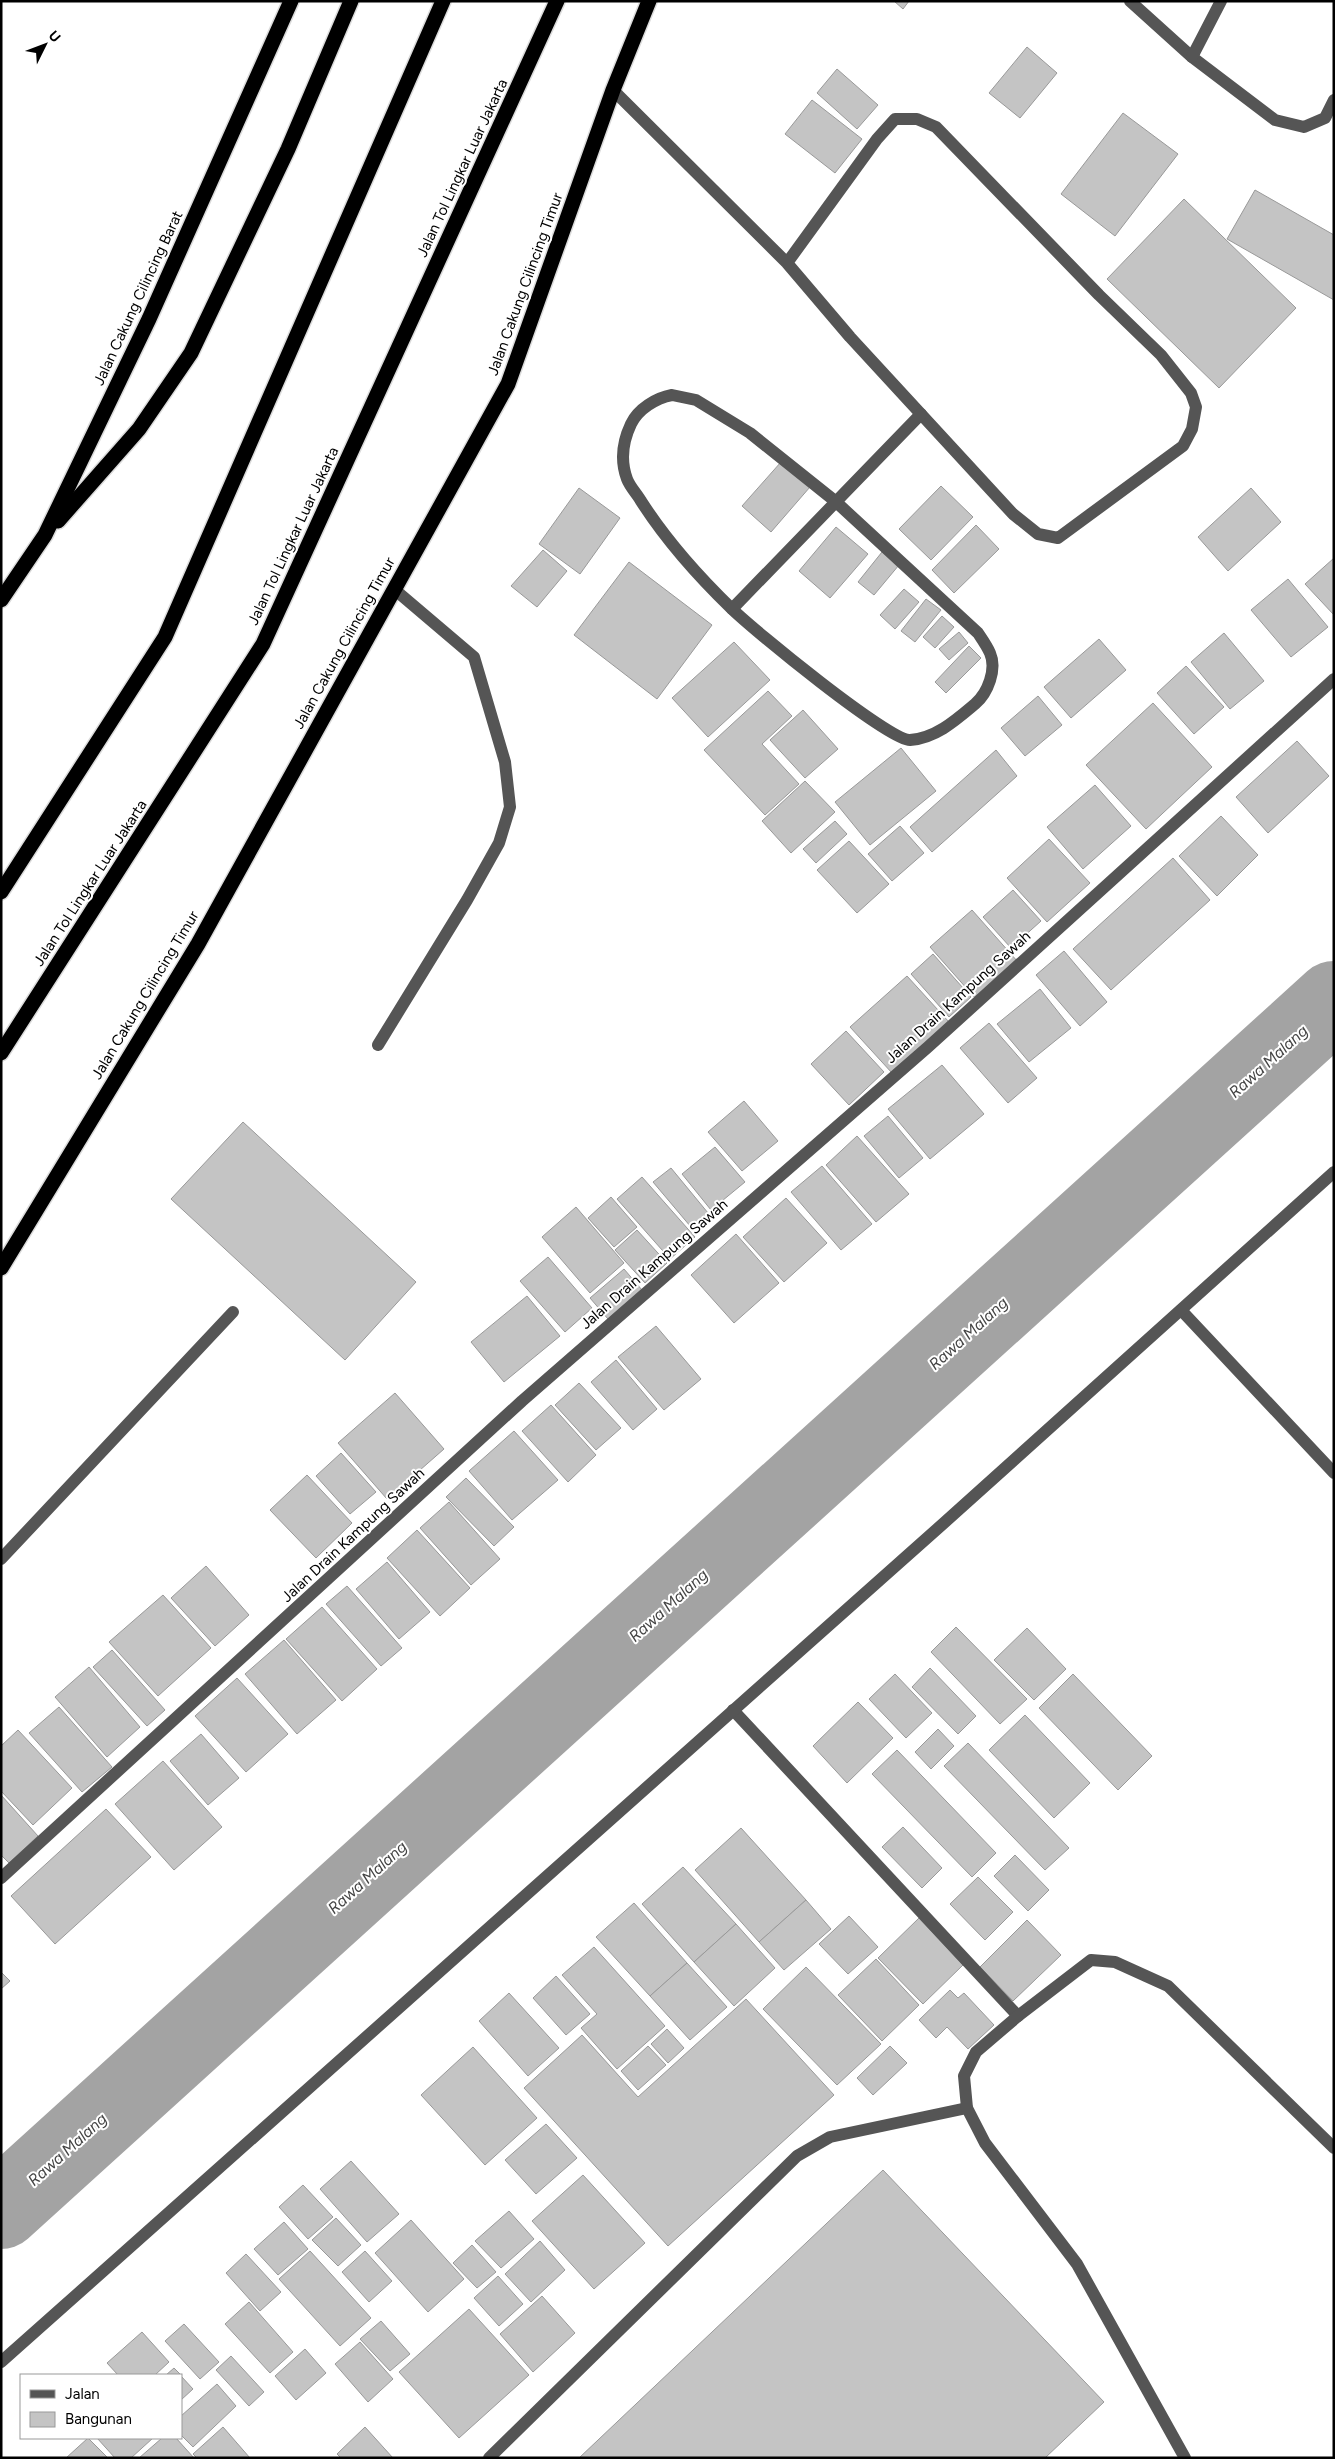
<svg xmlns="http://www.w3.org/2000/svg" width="1335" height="2459" viewBox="0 0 1335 2459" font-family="Figtree,sans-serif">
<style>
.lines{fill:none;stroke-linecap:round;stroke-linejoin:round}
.river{stroke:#a3a3a3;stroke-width:80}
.building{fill:#c4c4c4;stroke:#999}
.highway-casing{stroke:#dbdbdb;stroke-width:18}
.minor{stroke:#555;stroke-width:12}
.highway{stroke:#000;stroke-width:15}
.labels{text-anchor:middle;stroke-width:4;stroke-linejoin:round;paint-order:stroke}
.street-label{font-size:15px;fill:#000;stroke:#fff}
.water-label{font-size:16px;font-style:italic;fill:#444;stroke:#fff}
</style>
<rect width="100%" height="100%" fill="#fff"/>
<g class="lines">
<polyline class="river" points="1,2209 1334,1001"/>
</g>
<g class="building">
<polygon points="894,1 909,1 903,9"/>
<polygon points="1027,47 1057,73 1020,118 989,93"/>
<polygon points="837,69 878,105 857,129 817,93"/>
<polygon points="812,100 862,139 835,173 785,134"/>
<polygon points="1123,113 1178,154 1115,236 1061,194"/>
<polygon points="1255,190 1334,235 1334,300 1227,239"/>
<polygon points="1184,199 1296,308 1219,388 1107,279"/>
<polygon points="781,462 810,487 771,532 742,506"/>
<polygon points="941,486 973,517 931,560 899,529"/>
<polygon points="579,488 620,518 580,574 539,544"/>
<polygon points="1251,488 1281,522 1228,571 1198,537"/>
<polygon points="976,525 999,549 954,593 932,570"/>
<polygon points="836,527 868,554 830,598 799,571"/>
<polygon points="543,550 567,571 537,607 511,586"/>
<polygon points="882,552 899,565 874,595 858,582"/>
<polygon points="1334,558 1334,615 1305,584"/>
<polygon points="629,562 712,625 657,699 574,635"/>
<polygon points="1288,579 1328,627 1291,657 1251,610"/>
<polygon points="904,589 919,602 895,629 880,615"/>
<polygon points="926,599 941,610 915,642 901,631"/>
<polygon points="942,616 954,627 935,648 923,637"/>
<polygon points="959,632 968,643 949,660 939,649"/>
<polygon points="1224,633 1264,681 1230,709 1191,662"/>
<polygon points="1099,639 1126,670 1071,718 1044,687"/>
<polygon points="734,642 770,680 708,737 672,698"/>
<polygon points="969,646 981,658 946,693 935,682"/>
<polygon points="1186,666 1224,707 1194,734 1157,693"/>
<polygon points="768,691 792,716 762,744 799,784 765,815 704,750"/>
<polygon points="1038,696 1062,725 1025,756 1001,728"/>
<polygon points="1153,703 1212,767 1146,829 1086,765"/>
<polygon points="803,710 838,749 805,778 770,740"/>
<polygon points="1297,741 1329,776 1268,833 1236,797"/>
<polygon points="901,748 936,791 870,845 835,802"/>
<polygon points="996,750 1017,776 932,852 910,827"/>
<polygon points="805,781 835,812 791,853 762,821"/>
<polygon points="1095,785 1131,826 1083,869 1047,827"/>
<polygon points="1221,816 1258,855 1217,896 1179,856"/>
<polygon points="835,821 847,834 816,863 803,849"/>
<polygon points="900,826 924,853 892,881 868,854"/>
<polygon points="1049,839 1090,883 1047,922 1007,878"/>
<polygon points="849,841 889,884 857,913 817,870"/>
<polygon points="1173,858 1210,900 1111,990 1073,949"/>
<polygon points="1013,890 1041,921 1011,948 983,917"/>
<polygon points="972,910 1018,962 976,999 930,947"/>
<polygon points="1064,951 1107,1002 1080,1026 1036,975"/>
<polygon points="933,954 971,997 949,1017 911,974"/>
<polygon points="907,976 949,1022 892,1073 850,1027"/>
<polygon points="1040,989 1071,1028 1029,1062 997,1024"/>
<polygon points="989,1023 1037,1078 1008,1103 960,1048"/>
<polygon points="846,1031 884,1072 849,1105 811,1064"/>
<polygon points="942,1065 984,1114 930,1159 888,1109"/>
<polygon points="744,1101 778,1141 742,1171 708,1132"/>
<polygon points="888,1116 923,1158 899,1178 864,1136"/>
<polygon points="243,1122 416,1282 345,1360 171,1199"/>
<polygon points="857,1136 909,1194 876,1222 826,1165"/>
<polygon points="715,1147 745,1182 711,1210 682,1174"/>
<polygon points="822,1166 872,1224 841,1250 791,1192"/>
<polygon points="671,1168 713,1219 696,1233 653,1182"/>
<polygon points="642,1177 695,1237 670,1259 617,1199"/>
<polygon points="611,1197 637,1227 614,1247 588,1218"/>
<polygon points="786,1198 827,1243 784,1282 743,1237"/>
<polygon points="576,1207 624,1263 590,1293 542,1237"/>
<polygon points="637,1230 667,1263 645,1283 615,1250"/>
<polygon points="736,1234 779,1283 734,1323 691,1275"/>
<polygon points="548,1257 592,1308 565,1332 520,1281"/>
<polygon points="624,1269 642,1290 608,1319 590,1298"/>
<polygon points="527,1296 560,1336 504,1382 471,1342"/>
<polygon points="656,1326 701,1379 664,1410 618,1357"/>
<polygon points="616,1360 657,1409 633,1430 591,1382"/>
<polygon points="579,1383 621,1428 596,1450 555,1405"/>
<polygon points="395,1393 444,1449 387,1499 338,1443"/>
<polygon points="551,1405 596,1455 568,1482 522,1431"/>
<polygon points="514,1431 558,1480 512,1520 469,1471"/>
<polygon points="341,1453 376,1492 350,1514 316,1476"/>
<polygon points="307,1475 352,1523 316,1558 270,1510"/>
<polygon points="466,1478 514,1527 494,1546 446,1497"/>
<polygon points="449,1502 500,1559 471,1585 420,1528"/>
<polygon points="417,1530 470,1588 440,1616 387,1558"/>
<polygon points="387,1562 430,1612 399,1639 356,1589"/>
<polygon points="206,1566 249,1615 215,1646 171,1598"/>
<polygon points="347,1586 402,1648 381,1666 326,1604"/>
<polygon points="163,1595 211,1648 158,1696 109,1642"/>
<polygon points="322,1607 377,1669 342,1701 286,1639"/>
<polygon points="956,1627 1027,1699 1000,1724 931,1652"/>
<polygon points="1027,1628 1066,1669 1034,1700 994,1660"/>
<polygon points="284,1640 336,1700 297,1734 245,1674"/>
<polygon points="112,1650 165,1710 147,1726 93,1667"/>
<polygon points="89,1667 140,1727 107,1757 55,1697"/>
<polygon points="930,1668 976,1716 958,1734 912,1687"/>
<polygon points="895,1674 932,1713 906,1738 869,1699"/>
<polygon points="1073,1674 1152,1756 1118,1790 1039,1708"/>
<polygon points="237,1678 288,1734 246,1772 195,1716"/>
<polygon points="858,1702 893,1738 847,1783 813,1746"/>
<polygon points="59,1707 112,1767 82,1792 29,1733"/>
<polygon points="1025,1715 1090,1783 1054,1818 989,1750"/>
<polygon points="938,1729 954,1746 931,1769 915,1752"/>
<polygon points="18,1730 72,1788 33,1825 1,1791 1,1746"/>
<polygon points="201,1734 239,1778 208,1805 170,1761"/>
<polygon points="968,1743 1069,1848 1045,1870 944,1766"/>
<polygon points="897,1750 996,1853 972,1877 872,1774"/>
<polygon points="163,1761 222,1827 174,1870 115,1804"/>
<polygon points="1,1795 38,1836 9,1863 1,1855"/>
<polygon points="106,1809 151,1857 55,1944 11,1896"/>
<polygon points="903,1827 942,1868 922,1888 882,1847"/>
<polygon points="741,1828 806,1900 759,1942 695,1870"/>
<polygon points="1015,1855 1049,1890 1028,1911 994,1876"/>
<polygon points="683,1867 736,1924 694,1962 642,1904"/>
<polygon points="978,1877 1013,1912 985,1940 950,1904"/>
<polygon points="806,1900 831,1929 784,1970 759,1942"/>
<polygon points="634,1903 687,1963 650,1996 596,1937"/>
<polygon points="849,1916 878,1947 848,1974 819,1944"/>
<polygon points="919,1918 963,1965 923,2004 878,1958"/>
<polygon points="1027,1920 1061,1955 1013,2001 980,1967"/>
<polygon points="736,1924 775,1968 734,2006 694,1962"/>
<polygon points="594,1947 665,2026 617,2069 581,2028 597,2014 562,1975"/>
<polygon points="876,1959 919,2005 882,2041 838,1995"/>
<polygon points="687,1963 727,2007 690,2040 650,1996"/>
<polygon points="806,1967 881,2044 837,2085 763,2009"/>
<polygon points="1,1972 10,1981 1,1989"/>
<polygon points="556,1976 590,2014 566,2035 533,1998"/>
<polygon points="950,1990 958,1998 964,1993 994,2025 968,2049 947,2027 936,2038 919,2020"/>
<polygon points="509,1993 559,2048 528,2076 479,2021"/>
<polygon points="746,1999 834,2095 668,2246 524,2088 582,2035 638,2097"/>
<polygon points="667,2029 684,2048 668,2063 651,2044"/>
<polygon points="648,2046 666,2065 638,2090 621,2071"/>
<polygon points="890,2046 907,2063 873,2095 857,2078"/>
<polygon points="473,2047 537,2118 485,2165 421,2095"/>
<polygon points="546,2124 577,2158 536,2194 505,2160"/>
<polygon points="351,2161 399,2214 367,2242 320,2189"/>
<polygon points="883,2170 1104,2402 1045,2458 579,2458"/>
<polygon points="583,2175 645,2243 594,2289 532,2221"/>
<polygon points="303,2185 333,2217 308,2239 279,2207"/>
<polygon points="509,2211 534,2239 501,2268 475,2241"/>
<polygon points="336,2218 361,2245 338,2266 312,2240"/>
<polygon points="411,2220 464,2279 428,2312 375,2253"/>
<polygon points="284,2222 308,2249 278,2275 254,2249"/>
<polygon points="540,2241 565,2270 531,2302 505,2274"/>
<polygon points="472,2245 496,2272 477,2288 453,2263"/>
<polygon points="310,2251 371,2318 340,2346 279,2279"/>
<polygon points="365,2251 392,2281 369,2302 342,2272"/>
<polygon points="246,2254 281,2292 260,2311 226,2273"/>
<polygon points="498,2276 523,2304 499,2326 474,2298"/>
<polygon points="542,2296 575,2333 533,2372 500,2334"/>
<polygon points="249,2302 293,2352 270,2373 225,2324"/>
<polygon points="469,2309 529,2375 459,2438 399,2372"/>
<polygon points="381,2321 410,2354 390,2371 360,2339"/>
<polygon points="184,2324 219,2362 200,2379 165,2341"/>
<polygon points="142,2332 169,2362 155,2375 118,2375 107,2363"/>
<polygon points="360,2342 393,2379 368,2402 335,2364"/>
<polygon points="305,2349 326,2373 296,2400 275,2376"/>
<polygon points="231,2356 264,2392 249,2406 216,2370"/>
<polygon points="174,2368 181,2375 166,2375"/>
<polygon points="181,2376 193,2389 181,2400"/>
<polygon points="217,2384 236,2406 193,2447 181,2435 181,2416"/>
<polygon points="223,2427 250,2458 197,2458 193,2454"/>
<polygon points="365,2427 393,2458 341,2458 337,2454"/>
<polygon points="88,2438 108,2458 66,2458"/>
<polygon points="97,2438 153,2438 131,2458 115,2458"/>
<polygon points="162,2438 176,2438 194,2458 139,2458"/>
</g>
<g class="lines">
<g class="highway-casing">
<g id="highway">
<polyline points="58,521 139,429 191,353 288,149 351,1"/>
<polyline points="1,600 45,535 149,319 291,1"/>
<polyline points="1,892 165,637 443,1"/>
<polyline points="1,1053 263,644 557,1"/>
<polyline points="1,1268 198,944 508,384 613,90 649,1"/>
</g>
</g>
<g class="minor">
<polyline points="1130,1 1192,57 1275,120 1304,127 1325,118 1334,100"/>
<polyline points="1192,57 1221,1"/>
<polyline points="613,90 787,263 850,337 1013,514 1038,534 1058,538 1183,446 1192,429 1196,407 1191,393 1161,355 1099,295 936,127 917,119 895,119 877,139 787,263"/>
<path d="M 672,395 L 696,400 L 750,433 L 835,501 L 978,633 C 982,639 987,646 990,653 C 997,669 988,693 975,704 C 956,720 936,738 910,740 C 889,741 752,629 731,608 C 698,576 666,540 641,501 C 637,494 630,487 627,479 C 620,460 622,443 631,424 C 638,409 656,398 672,395 Z"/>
<polyline points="732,609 921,414"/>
<polyline points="378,1045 467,900 499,843 510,807 505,762 474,657 394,589"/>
<polyline points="1181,1310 1334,1473"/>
<polyline points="1,1559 233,1312"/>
<polyline points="733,1710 1018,2016"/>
<polyline points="1,1878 522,1401 928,1047 1334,679"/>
<polyline points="1,2362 945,1522 1334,1172"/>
<polyline points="489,2458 797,2156 830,2137 967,2108"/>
<polyline points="1185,2458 1077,2264 985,2143 967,2108 964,2076 976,2052 1018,2016 1091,1960 1115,1962 1168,1986 1334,2148"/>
</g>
<use href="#highway" class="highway"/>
</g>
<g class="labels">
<g class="street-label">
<text transform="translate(462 168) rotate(-65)" y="5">Jalan Tol Lingkar Luar Jakarta</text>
<text transform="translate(525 284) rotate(-70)" y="5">Jalan Cakung Cilincing Timur</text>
<text transform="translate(138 298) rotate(-65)" y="5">Jalan Cakung Cilincing Barat</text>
<text transform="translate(293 536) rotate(-65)" y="5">Jalan Tol Lingkar Luar Jakarta</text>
<text transform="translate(344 643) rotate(-61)" y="5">Jalan Cakung Cilincing Timur</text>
<text transform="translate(90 883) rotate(-57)" y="5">Jalan Tol Lingkar Luar Jakarta</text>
<text transform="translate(145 995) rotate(-59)" y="5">Jalan Cakung Cilincing Timur</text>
<text transform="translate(958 997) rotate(-42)" y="5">Jalan Drain Kampung Sawah</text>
<text transform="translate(654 1264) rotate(-41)" y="5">Jalan Drain Kampung Sawah</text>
<text transform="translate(353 1535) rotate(-43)" y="5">Jalan Drain Kampung Sawah</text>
</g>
<g class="water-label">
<text transform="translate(1268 1061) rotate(-42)" y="6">Rawa Malang</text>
<text transform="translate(968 1333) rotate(-42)" y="6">Rawa Malang</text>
<text transform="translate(668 1605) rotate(-42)" y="6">Rawa Malang</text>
<text transform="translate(367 1877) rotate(-42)" y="6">Rawa Malang</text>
<text transform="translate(67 2149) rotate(-42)" y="6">Rawa Malang</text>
</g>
</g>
<rect width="1335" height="2459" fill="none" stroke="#000000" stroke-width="5"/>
<rect x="20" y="2374" width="162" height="65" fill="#ffffff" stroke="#999999"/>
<rect x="30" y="2390" width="25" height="8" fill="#555555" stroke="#999999"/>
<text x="65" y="2399" font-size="15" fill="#000000">Jalan</text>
<rect x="30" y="2412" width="25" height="15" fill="#c4c4c4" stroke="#999999"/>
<text x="65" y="2424" font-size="15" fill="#000000">Bangunan</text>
<g transform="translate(45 45) rotate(48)" stroke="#ffffff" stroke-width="4" paint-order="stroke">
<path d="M0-4L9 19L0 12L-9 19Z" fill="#000000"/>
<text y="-8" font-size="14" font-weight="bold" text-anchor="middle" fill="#000000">U</text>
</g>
</svg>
